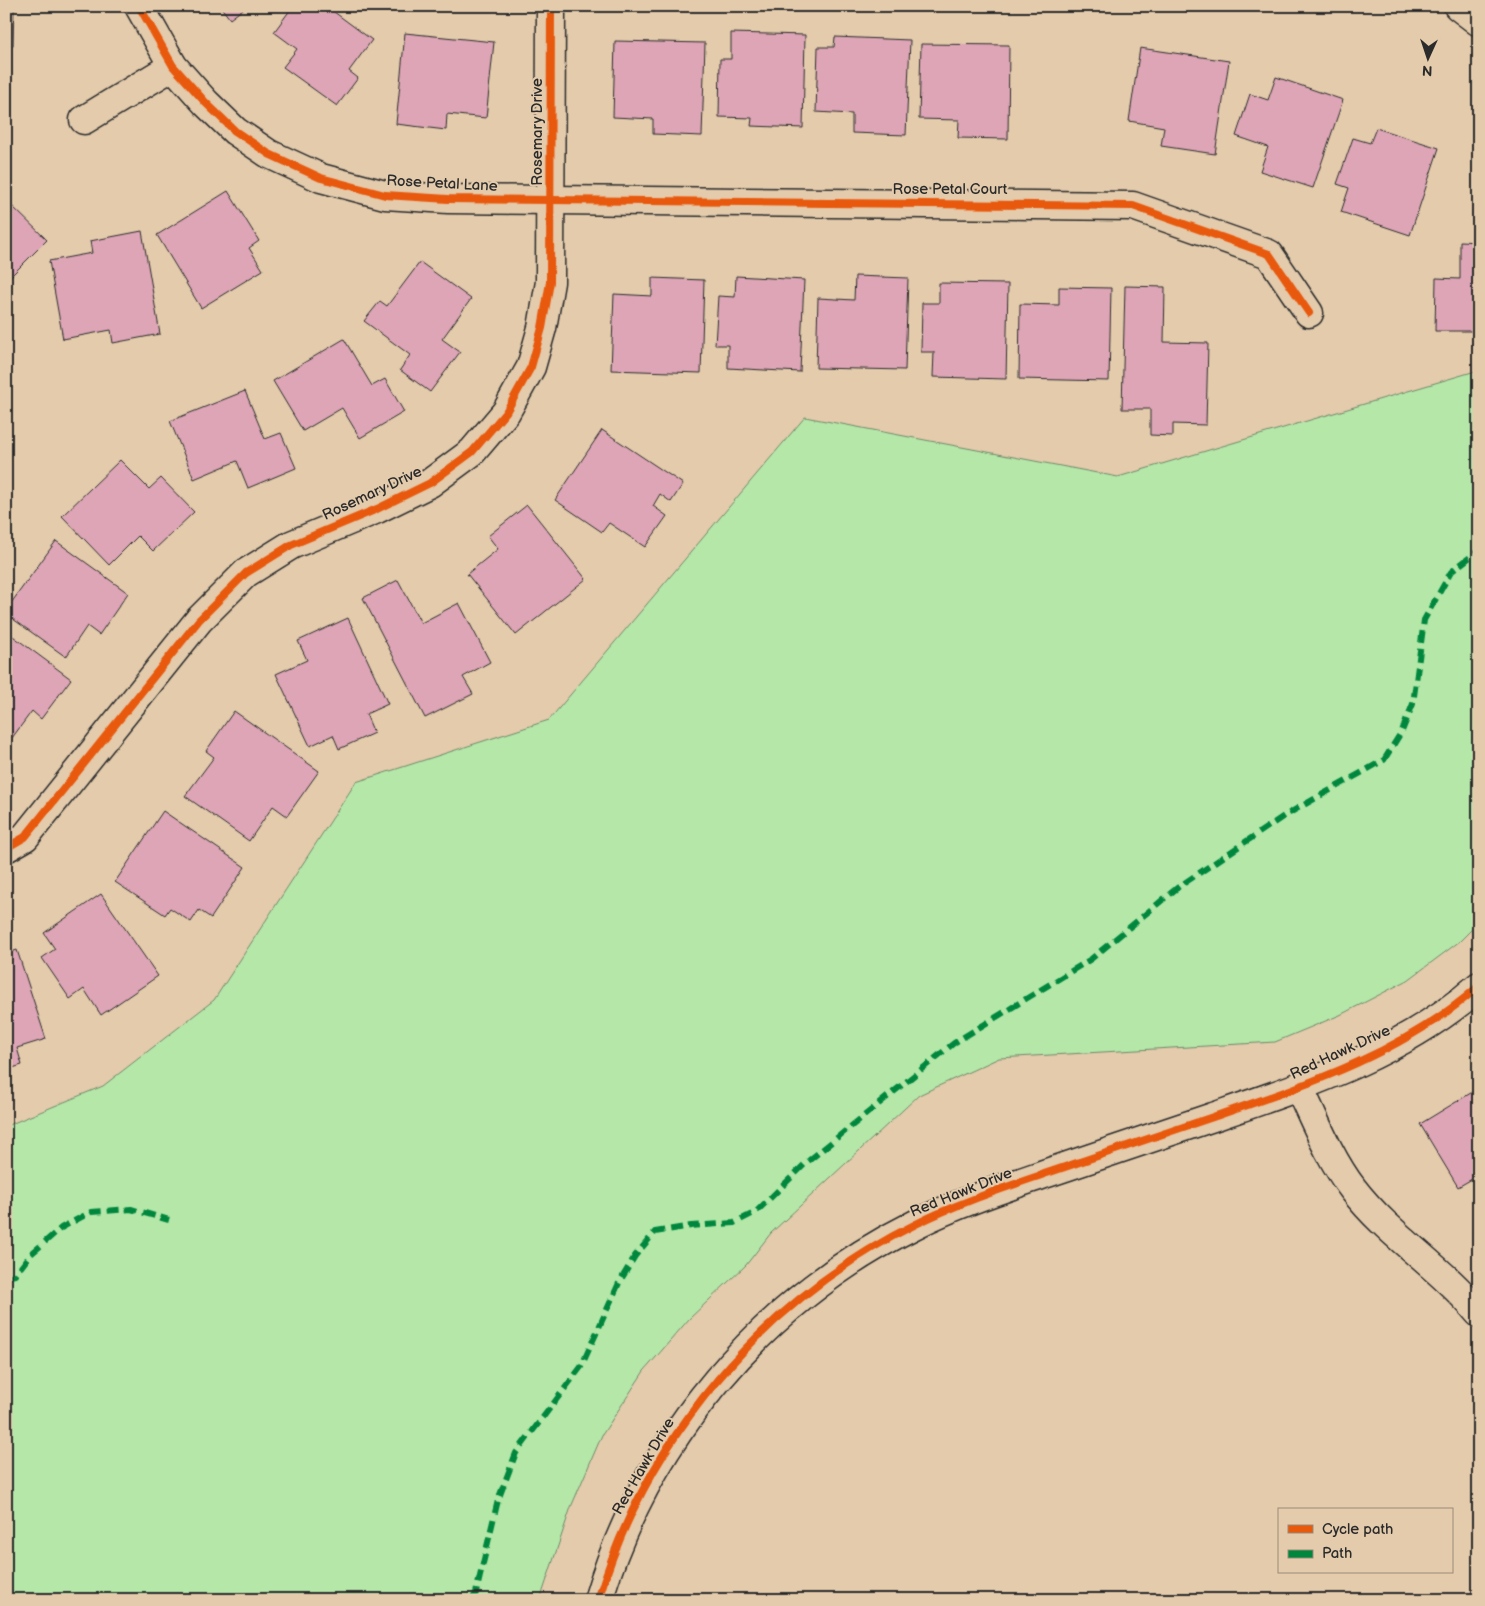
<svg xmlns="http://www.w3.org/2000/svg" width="1485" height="1606" viewBox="0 0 1485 1606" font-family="'Balsamiq Sans',sans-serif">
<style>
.green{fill:#b4e7a8;stroke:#70896a}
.building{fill:#dda5b6;stroke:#2b2b2b}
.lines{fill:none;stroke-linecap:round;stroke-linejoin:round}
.minor-casing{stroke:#2b2b2b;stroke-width:31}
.minor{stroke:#e3cbac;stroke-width:28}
.quiet{stroke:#00873e;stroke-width:6;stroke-dasharray:12 6;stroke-linecap:butt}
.cycleway-casing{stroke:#e3cbac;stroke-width:11}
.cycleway{stroke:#e8590c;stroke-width:8}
.labels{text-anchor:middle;stroke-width:4;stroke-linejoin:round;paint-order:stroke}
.street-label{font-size:15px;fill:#2b2b2b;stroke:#e3cbac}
</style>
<rect width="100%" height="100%" fill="#e3cbac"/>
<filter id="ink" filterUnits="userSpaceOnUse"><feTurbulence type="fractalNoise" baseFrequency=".02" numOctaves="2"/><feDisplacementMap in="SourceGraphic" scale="10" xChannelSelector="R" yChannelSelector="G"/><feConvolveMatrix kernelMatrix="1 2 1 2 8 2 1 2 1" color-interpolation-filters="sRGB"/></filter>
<g filter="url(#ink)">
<polygon class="green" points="1479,370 1479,922 1460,941 1408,980 1340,1015 1275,1042 999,1058 919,1095 771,1233 746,1265 689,1319 644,1371 602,1435 571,1507 540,1600 6,1600 6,1126 103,1086 214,1000 356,782 549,720 805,417 1118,477"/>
<g class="building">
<polygon points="6,6 14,6 13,46 6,45"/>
<polygon points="220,6 247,6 230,19"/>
<polygon points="293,6 326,6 372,40 349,71 358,78 337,106 283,67 297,49 274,32"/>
<polygon points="405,33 494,42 486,118 447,114 446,130 396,124"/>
<polygon points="731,33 805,35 803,128 751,126 752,118 719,117 720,59 731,59"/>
<polygon points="835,37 910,40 906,135 852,133 852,114 816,112 818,47 834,47"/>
<polygon points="615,41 705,43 702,136 653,134 653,119 613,117"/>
<polygon points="921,44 1009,45 1008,139 958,138 959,120 919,119"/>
<polygon points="1140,48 1229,61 1215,154 1161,146 1164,127 1129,121"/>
<polygon points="1276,77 1343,100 1313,188 1260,171 1268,147 1236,136 1250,94 1268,100"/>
<polygon points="1376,128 1439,148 1410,235 1341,212 1349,188 1337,184 1353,138 1370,143"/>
<polygon points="228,191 259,241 249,248 263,270 201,308 157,235"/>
<polygon points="10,204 47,240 6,281 6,208"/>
<polygon points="142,231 160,334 113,343 111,330 63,339 49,261 92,253 90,241"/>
<polygon points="1460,241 1479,242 1479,331 1435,331 1436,278 1460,279"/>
<polygon points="420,262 471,299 442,339 460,352 430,392 400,370 410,355 364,321 380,301 387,306"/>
<polygon points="736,276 804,280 800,372 728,368 728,345 715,345 718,296 735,297"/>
<polygon points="855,276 908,278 905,370 816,368 818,298 854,300"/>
<polygon points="652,278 704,280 701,373 611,370 614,294 652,296"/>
<polygon points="939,283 1008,284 1006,379 933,377 934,352 921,352 922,303 939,303"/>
<polygon points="1125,286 1165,287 1164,342 1208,343 1206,425 1173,424 1173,436 1150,435 1150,409 1122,409"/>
<polygon points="1059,287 1111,288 1109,381 1019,379 1020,304 1059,305"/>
<polygon points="344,339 372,386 385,379 404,412 360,438 342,408 303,431 273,381"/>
<polygon points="245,391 265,439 281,433 296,468 248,488 237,461 194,479 170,421"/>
<polygon points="602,430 683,484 671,502 660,494 653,506 667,516 645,547 609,523 602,532 555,500"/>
<polygon points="120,460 149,489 161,478 194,512 153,551 138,536 109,565 62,516"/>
<polygon points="527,505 586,579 516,635 467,574 498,549 488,536"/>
<polygon points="56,541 128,593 99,635 87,626 66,657 6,614 6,610"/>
<polygon points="398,580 421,623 459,603 490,662 463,677 473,694 425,718 363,598"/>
<polygon points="348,618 388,704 366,714 374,733 339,749 333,735 310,746 276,674 307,660 298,641"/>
<polygon points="6,631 71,679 41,719 32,711 6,746"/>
<polygon points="234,711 319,771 287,816 273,806 249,841 185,796 214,757 206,751"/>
<polygon points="163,811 245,867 211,918 199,910 191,922 170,908 165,915 115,882"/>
<polygon points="101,894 158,976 101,1015 84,989 70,999 42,958 55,949 44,933"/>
<polygon points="17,950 46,1039 17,1048 22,1065 6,1070 6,954"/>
<polygon points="1479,1088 1479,1175 1458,1187 1420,1124"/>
</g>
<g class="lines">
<g class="minor-casing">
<g id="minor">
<polyline points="139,6 173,66 206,103 235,131 269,154 321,178 385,195 448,199 1133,206 1269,254 1309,313"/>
<polyline points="1458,6 1479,22"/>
<polyline points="84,120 173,66"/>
<polyline points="6,848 25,837 199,620 246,573 291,545 377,509 430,483 472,452 506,412 531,367 542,328 550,282 551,6"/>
<path d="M 1299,1087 C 1315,1121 1330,1159 1353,1189 C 1389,1236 1441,1267 1479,1313"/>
<path d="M 598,1600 C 647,1437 763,1300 916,1224 C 960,1202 1007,1187 1053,1171 C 1106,1153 1159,1135 1213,1117 C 1306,1085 1404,1053 1479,986"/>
</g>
</g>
<use href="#minor" class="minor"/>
<g class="quiet">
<polyline points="6,1277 15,1275 31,1254 61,1228 91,1212 131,1209 169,1220"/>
<polyline points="472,1600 476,1593 498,1500 516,1453 581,1367 619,1283 635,1256 655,1232 691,1226 734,1223 756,1212 807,1162 954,1043 1091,959 1177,888 1284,816 1384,760 1402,731 1413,704 1424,620 1451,572 1479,550"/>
</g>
<g class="cycleway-casing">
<g id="cycleway">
<polyline points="139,6 173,66 206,103 235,131 269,154 321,178 385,195 448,199 1133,206 1269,254 1309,313"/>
<polyline points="6,848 25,837 199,620 246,573 291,545 377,509 430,483 472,452 506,412 531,367 542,328 550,282 551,6"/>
<path d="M 598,1600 C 647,1437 763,1300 916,1224 C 960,1202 1007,1187 1053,1171 C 1106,1153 1159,1135 1213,1117 C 1306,1085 1404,1053 1479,986"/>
</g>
</g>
<use href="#cycleway" class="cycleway"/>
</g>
</g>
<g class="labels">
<g class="street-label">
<text transform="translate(537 132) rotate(-90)" y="5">Rosemary Drive</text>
<text transform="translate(442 183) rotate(3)" y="5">Rose Petal Lane</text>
<text x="950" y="194">Rose Petal Court</text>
<text transform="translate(372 493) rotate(-25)" y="5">Rosemary Drive</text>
<text transform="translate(1340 1052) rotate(-25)" y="5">Red Hawk Drive</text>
<text transform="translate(961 1192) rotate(-22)" y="5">Red Hawk Drive</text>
<text transform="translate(643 1466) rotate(-60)" y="5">Red Hawk Drive</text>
</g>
</g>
<rect width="1485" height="1606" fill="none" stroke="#e3cbac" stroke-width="25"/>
<rect x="12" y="12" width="1460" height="1581" fill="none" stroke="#2b2b2b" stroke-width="2" filter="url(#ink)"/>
<rect x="1278" y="1508" width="175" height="65" fill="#e3cbac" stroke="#998b78"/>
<rect x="1288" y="1525" width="25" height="8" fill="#e8590c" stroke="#998b78"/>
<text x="1322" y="1534" font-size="15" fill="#2b2b2b">Cycle path</text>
<rect x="1288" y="1550" width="25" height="8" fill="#00873e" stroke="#998b78"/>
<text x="1322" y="1558" font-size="15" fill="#2b2b2b">Path</text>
<g transform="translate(1428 58) rotate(183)" stroke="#e3cbac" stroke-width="4" paint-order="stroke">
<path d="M0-4L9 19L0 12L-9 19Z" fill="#2b2b2b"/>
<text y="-8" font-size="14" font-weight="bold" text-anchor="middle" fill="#2b2b2b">N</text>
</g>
</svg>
